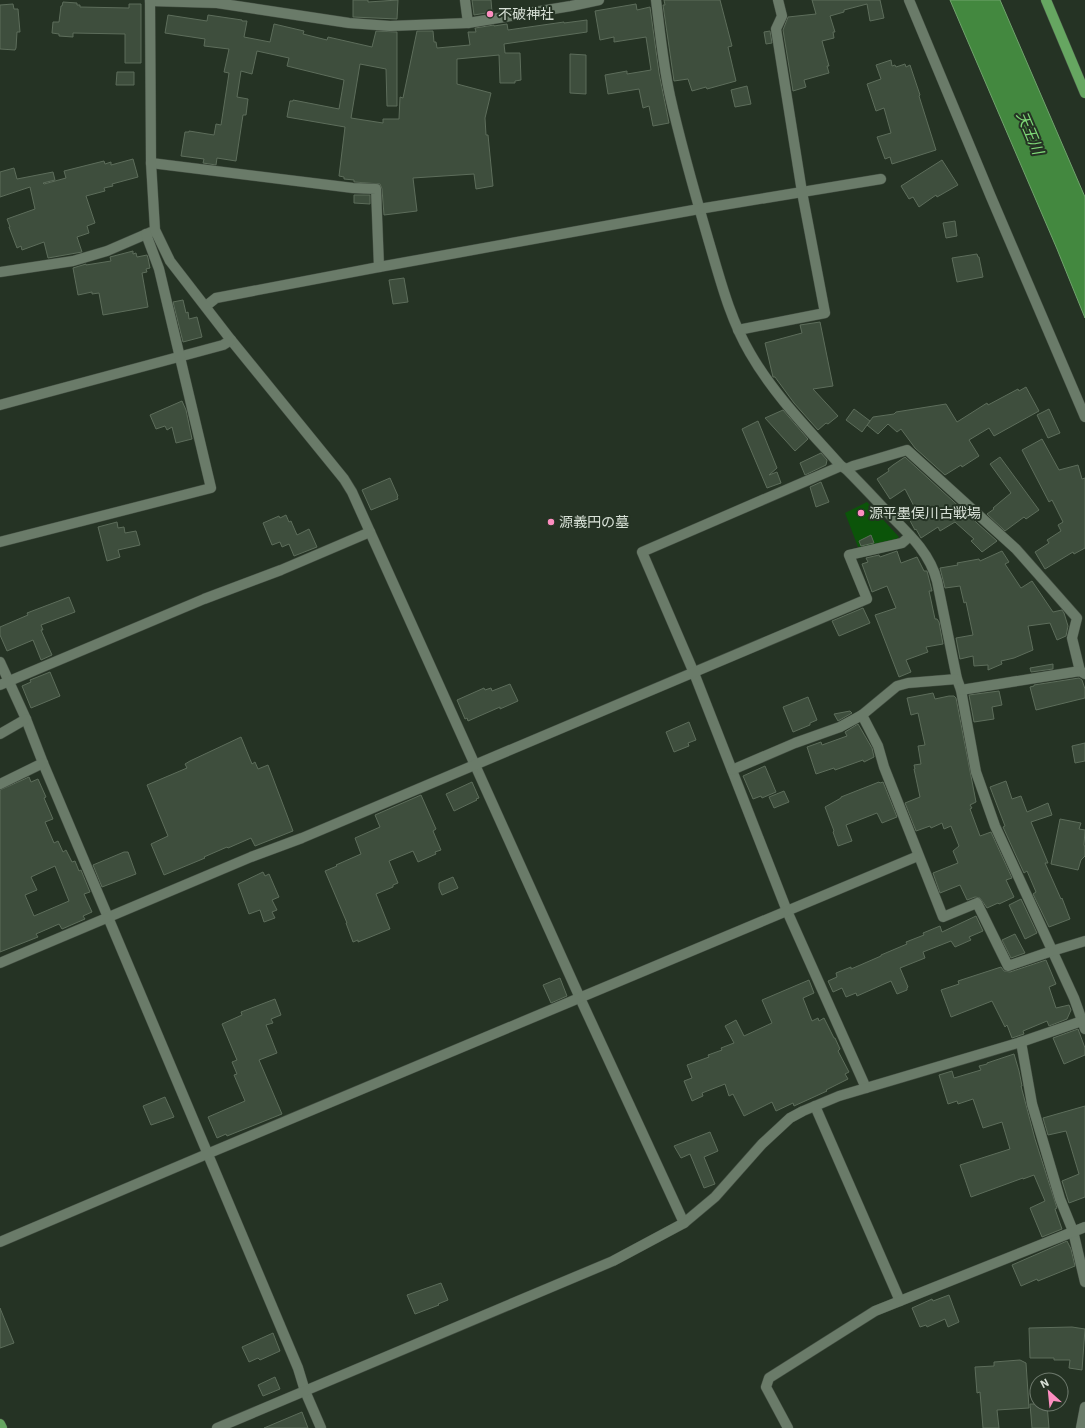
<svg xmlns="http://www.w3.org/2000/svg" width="1085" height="1428" viewBox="0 0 1085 1428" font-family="'IBM Plex Sans','Noto Sans JP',sans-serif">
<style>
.green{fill:#0b5409}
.water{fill:#43883f;stroke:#70a36d}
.building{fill:#3e4e3d;stroke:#5d6d5b;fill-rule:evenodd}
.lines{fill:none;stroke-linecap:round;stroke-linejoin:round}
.minor-casing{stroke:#434e42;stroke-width:11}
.major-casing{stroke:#434e42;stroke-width:11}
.minor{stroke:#6a7b69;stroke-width:10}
.major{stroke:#66a661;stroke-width:10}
.poi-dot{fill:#fd8ec0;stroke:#253324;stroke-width:1.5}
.labels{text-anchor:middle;stroke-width:4;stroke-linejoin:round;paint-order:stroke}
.poi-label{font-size:14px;fill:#d8e1d7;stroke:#253324;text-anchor:start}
.water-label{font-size:15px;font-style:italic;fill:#80da79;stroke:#253324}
</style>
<rect width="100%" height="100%" fill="#253324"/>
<polygon class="green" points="867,502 899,537 895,540 858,547 845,513"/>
<polygon class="water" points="950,0 1000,0 1085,197 1085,318 1057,249"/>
<g class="building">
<polygon points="353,0 368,0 368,2 398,0 397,19 353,17"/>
<polygon points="472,0 491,0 492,12 474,15"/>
<polygon points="664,0 720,0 732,46 728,47 736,81 707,89 706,87 692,91 688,79 674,81 663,5 665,5"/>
<polygon points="812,0 880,0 884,18 870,21 867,4 844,10 844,12 830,16 835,32 833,32 834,38 822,41 829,66 827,66 829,73 804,80 806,87 793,91 783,30 788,17 816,14"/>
<polygon points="63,2 77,3 77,5 80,5 80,7 129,8 129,4 141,4 141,63 125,63 125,34 73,33 73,37 59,36 59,34 52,33 53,22 59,22 61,6 62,6"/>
<polygon points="13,4 14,9 18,9 20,32 17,32 16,48 15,50 0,49 0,5"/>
<polygon points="636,4 637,10 650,7 659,73 669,123 653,126 649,106 643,108 639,89 608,94 605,75 627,71 627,74 651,70 646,37 614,42 614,37 600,40 595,11"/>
<polygon points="168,15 207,21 208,15 242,20 242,21 247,21 244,37 270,42 274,24 304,31 303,34 327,40 328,37 372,47 376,31 397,32 397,106 387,106 386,69 360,64 351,118 383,123 383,119 399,119 400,97 403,98 417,31 433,31 434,42 436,42 437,48 470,45 468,32 476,32 475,28 494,25 494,26 507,24 508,30 564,22 564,23 587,20 587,32 504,44 505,53 520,53 521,80 515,81 515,83 500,83 499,55 457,59 457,84 491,93 485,118 486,135 488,135 493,186 476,189 474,174 413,178 417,211 384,215 382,189 380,184 354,182 354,180 344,179 344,177 339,176 345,127 287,117 290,101 293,101 293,100 339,109 344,80 287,66 289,58 257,51 252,74 241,71 237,97 248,99 246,115 243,115 236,161 217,158 216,165 203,163 204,159 181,156 185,132 189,132 189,131 214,135 216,124 221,125 229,73 224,72 229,49 204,46 205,39 165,33"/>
<polygon points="770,31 772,43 766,44 764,32"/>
<polygon points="570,54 586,55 586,94 570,93"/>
<polygon points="891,60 892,66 895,65 896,67 905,64 906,67 910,65 920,95 919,96 936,150 892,164 890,157 885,159 877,137 891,133 884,108 876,111 867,84 881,79 876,65"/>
<polygon points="117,72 134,72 134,85 116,85"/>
<polygon points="747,86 751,104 735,107 731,90"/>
<polygon points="133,159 138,177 112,184 113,186 104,188 105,191 86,196 95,223 87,226 89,233 77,237 82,252 48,258 44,242 22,250 21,246 17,248 9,227 10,227 7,219 35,209 30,187 0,197 0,172 14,168 17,179 53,172 55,180 43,183 44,184 66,178 64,171 104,161 105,164 111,162 111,165"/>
<polygon points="942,160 958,185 937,197 936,195 919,207 913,197 909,199 901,186"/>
<polygon points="354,195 370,195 370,204 354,203"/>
<polygon points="955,221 957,236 946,238 943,223"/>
<polygon points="133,251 133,254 136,253 137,257 147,255 148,258 150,268 146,269 147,272 142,273 148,307 103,315 99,293 92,294 92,292 78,295 73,268 86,264 86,265 111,261 110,257"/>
<polygon points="977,254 978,257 979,257 983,277 957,282 952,258"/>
<polygon points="404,278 408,302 393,304 389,280"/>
<polygon points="183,300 186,313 188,312 189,319 197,317 202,337 183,342 173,302"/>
<polygon points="820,322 833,386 813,389 838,416 828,424 826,423 818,430 794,403 775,377 773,377 765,343 802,333 800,325"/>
<polygon points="1026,387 1039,411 994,436 989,428 969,440 979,456 962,467 961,465 945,475 915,448 901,429 897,432 888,424 878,434 867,425 873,417 894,414 896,412 946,404 957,422 987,403 988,405 1018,389 1019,391"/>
<polygon points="182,401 186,410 192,439 176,443 172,427 167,430 165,426 156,429 150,415"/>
<polygon points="854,409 870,421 862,432 846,420"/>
<polygon points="1049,409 1060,433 1048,438 1037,415"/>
<polygon points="783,410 808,439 795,451 765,418"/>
<polygon points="758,421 777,468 769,475 777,472 781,483 767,488 742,429"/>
<polygon points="1042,439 1059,470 1078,465 1082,479 1085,478 1085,548 1074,554 1073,552 1045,569 1035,552 1049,543 1047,540 1061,531 1058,525 1063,522 1052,500 1049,502 1022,450"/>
<polygon points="821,453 827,460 826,465 805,475 800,463"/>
<polygon points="905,457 977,523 997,541 982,552 971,541 974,539 955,522 940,531 938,527 921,538 916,529 915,530 907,515 916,510 905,489 890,499 877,479 889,471 888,469 893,465"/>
<polygon points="1000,457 1039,510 1026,519 1024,517 1005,531 987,514 994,509 993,508 1011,493 990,464"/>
<polygon points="390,478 398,496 397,497 398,499 371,510 362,490"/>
<polygon points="821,482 829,502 816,507 810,487"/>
<polygon points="286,515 289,522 291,521 297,535 309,529 317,547 294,556 289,544 282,547 280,542 272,545 263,523 279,516 280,518"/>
<polygon points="117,522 118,528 124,527 125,533 136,531 140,545 118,550 120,557 107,561 98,527"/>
<polygon points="871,535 874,543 861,546 859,541"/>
<polygon points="897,551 901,563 917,557 924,571 927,571 932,591 929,591 935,619 937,619 939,622 943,644 926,647 928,652 906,660 911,672 899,677 875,615 896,608 887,586 872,592 862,564 868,562 866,558 879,555 880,557"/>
<polygon points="1002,551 1009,562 1005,564 1021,588 1032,581 1053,612 1062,610 1064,613 1068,626 1066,636 1057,640 1050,623 1028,626 1033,650 1014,658 1001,661 1002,664 988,670 988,665 974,666 973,656 960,659 956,638 973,635 966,602 964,603 960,586 945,588 940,568 958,565 957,563 979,559 980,561"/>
<polygon points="69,597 75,612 41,625 43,630 41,630 52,655 41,660 33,640 7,651 0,635 0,627 28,615 27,613"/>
<polygon points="863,608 870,623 839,636 832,621"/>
<polygon points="1053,664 1053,669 1031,672 1030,668"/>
<polygon points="50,672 60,696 31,708 22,686 31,682 30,680"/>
<polygon points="1079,678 1082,680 1085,689 1085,698 1036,710 1030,687 1034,686 1034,685"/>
<polygon points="510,684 518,701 500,709 500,707 468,721 467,718 465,719 457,700 484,688 485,690 491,688 492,691"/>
<polygon points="999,691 1002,705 992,707 994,719 974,722 969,695"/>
<polygon points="933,693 935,699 949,696 954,696 956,698 976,802 970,805 972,808 970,809 980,836 991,832 1012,878 1006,880 1014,897 999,904 998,903 987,908 980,898 975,897 967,900 960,885 940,893 933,873 958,863 953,851 959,846 951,826 944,829 942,823 931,828 930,826 916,831 905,803 920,797 914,769 915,769 914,765 921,764 918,746 925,745 918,713 911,715 907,698"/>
<polygon points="808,697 817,720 810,723 810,725 793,732 783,707"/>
<polygon points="850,711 852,713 838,721 834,714"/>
<polygon points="689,722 696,740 688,743 689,746 674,752 666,732"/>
<polygon points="858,724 872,748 874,757 864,762 863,760 835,770 834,768 816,774 807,747 821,742 822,745 847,736 845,732"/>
<polygon points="241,737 252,764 255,762 258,769 268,765 293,831 255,846 251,838 228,848 227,847 204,857 205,858 164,875 151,844 168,836 147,785 187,768 185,764 190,761"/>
<polygon points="1085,743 1085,761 1075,763 1072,746"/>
<polygon points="765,766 776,792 762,798 761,796 753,799 743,776"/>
<path d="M 29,777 L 31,782 L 38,779 L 46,797 L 44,798 L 53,819 L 45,822 L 54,843 L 58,841 L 63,852 L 66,850 L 72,862 L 75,861 L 79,871 L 81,870 L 90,892 L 84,894 L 92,912 L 83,916 L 85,919 L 62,929 L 59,924 L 36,934 L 38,937 L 0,952 L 0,790 ZM 55,866 L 69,901 L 34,916 L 25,895 L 37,890 L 31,877 Z"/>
<polygon points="1006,781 1012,799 1021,796 1027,812 1048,803 1052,815 1031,822 1048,863 1045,863 1061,899 1062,898 1070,919 1049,927 1033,894 1036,892 1027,871 1024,873 1003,827 1005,826 990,787"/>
<polygon points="472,782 479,798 476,799 477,800 454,811 446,794"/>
<polygon points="879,782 880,783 883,782 897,817 882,823 877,813 846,825 852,841 838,846 833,832 834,831 825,807 841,798 841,797"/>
<polygon points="784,791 789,802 774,808 769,797"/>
<polygon points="421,795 436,829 433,831 441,850 435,852 436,854 418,862 413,851 389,861 398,883 393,885 393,887 376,894 390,929 358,942 358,940 353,942 346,923 347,923 325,871 337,866 336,865 361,854 355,838 380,827 375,815"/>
<polygon points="1060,819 1081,823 1079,829 1085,830 1084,845 1085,847 1085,856 1081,860 1078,870 1051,864"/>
<polygon points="124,852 128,852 136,874 102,887 93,865"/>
<polygon points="263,872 265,876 269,874 279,897 272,900 277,910 272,912 275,918 264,922 260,910 249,914 238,884"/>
<polygon points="453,877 458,888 442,895 439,888 439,883"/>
<polygon points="1021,899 1037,933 1025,939 1009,905"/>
<polygon points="976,916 983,931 969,937 971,940 955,947 951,941 923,952 925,958 900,968 908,987 907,988 907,990 897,994 891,981 857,996 856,993 846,997 842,988 833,992 828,981 837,977 836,973 851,967 851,969 881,956 881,955 907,944 906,942 924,935 923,933 940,926 942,932"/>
<polygon points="1015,934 1025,953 1011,958 1002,940"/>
<polygon points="1046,960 1056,984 1049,987 1056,1008 1069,1005 1071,1010 1067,1019 1049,1026 1047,1021 1023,1031 1024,1034 1012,1038 1007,1025 1005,1027 992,1001 951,1017 941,990 959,984 958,981 1001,967 1004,971 1010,972"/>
<polygon points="560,978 567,996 551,1003 543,985"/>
<polygon points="809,980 814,993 803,998 812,1021 818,1018 819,1021 824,1018 834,1038 835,1038 840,1049 838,1051 849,1072 845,1074 848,1079 826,1090 827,1091 794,1106 793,1103 776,1111 772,1102 744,1116 733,1094 729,1096 725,1084 702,1093 703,1096 692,1101 684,1081 692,1078 687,1065 709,1057 708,1055 722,1050 721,1048 734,1043 725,1026 736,1020 744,1036 772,1023 762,1000"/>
<polygon points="275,999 281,1015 271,1019 273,1023 266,1025 277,1053 259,1060 282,1114 227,1136 226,1134 217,1138 208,1117 245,1101 234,1075 237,1074 232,1062 237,1060 222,1024 242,1015 241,1012"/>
<polygon points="1078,1029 1085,1048 1085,1055 1064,1064 1053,1038"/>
<polygon points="1014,1054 1019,1071 1022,1086 1021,1086 1035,1139 1057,1208 1055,1209 1062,1229 1042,1237 1030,1208 1045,1201 1034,1175 1023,1179 1023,1178 971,1197 960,1165 1010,1149 1002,1122 983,1128 973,1099 958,1104 957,1101 948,1104 939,1075 952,1071 954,1078 981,1070 979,1066 987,1064 987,1063"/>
<polygon points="165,1097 174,1117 151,1125 143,1106"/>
<polygon points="1085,1106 1085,1197 1069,1203 1062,1181 1079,1174 1066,1131 1048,1135 1043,1118"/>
<polygon points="710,1132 718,1151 704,1157 715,1184 704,1188 690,1154 681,1158 674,1146"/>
<polygon points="1067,1241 1071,1249 1075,1266 1038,1281 1037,1279 1021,1286 1012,1265"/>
<polygon points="441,1283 448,1300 438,1304 439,1305 415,1314 407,1295"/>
<polygon points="949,1295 959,1322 948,1327 945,1319 927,1327 926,1325 920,1327 912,1308 932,1299 933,1301"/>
<polygon points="0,1308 14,1343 0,1348"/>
<polygon points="1072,1327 1085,1329 1082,1370 1069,1368 1070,1360 1054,1360 1054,1358 1030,1358 1029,1328"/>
<polygon points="273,1333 280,1351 260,1360 258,1358 249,1362 242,1347"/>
<polygon points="1020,1360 1026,1363 1029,1408 997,1410 999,1428 983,1428 980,1392 977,1393 975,1367 994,1366 994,1362"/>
<polygon points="275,1377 280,1389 263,1396 258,1385"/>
<polygon points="1030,1404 1047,1404 1049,1428 1032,1428"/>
<polygon points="302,1412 308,1428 264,1428"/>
</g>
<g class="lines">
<g class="minor-casing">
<g id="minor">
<polyline points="465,0 468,23"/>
<path d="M 656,0 C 660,32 663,64 670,96 C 681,145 695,194 709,242 C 720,279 730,319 750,353 C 774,395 809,430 841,466 L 846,469 C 861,484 875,499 889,514 C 909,534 930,553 937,581 L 957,679 L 961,690 L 976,772 L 995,826 L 1074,998 L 1085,1029"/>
<polyline points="909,0 991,197 1085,417"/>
<polyline points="150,1 217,3 349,23 390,26 468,23 571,6 599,0"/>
<polyline points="151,163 353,188 376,189 379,267"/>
<polyline points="0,272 73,261 107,251 151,232"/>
<polyline points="206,306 216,298 379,267 699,209 881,179"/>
<polyline points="738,330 825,313 802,192 776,29 782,16 778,0"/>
<polyline points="231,340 344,479 352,492 580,998 684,1223"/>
<polyline points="0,405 223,345 231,340 170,261 155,230 151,163 150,0"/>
<polyline points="841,466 642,552 694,673 787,911 866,1088"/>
<polyline points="846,469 853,466 907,450 1016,549 1077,618 1072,638 1080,671"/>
<polyline points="0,542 211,488 159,269 146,234"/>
<polyline points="0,662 26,719 43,763 298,1368 305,1391 321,1428"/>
<polyline points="0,685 204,599 281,570 370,532"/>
<polyline points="961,690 1080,671 1085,674"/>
<polyline points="862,715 878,746 884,767 943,917 977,903 1008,966 1052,951 1085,941"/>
<polyline points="0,734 26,719"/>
<polyline points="732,770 795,743 840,727 862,715 897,686 908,683 957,679"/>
<polyline points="0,784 43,763"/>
<polyline points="0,963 251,857 302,838 867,599 849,555 902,543 910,536"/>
<polyline points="1021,1042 1032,1104 1060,1199 1073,1231 1085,1282"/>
<polyline points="815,1106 900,1301"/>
<polyline points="0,1242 207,1154 918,856"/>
<polyline points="217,1428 613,1261 684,1223 715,1197 762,1144 790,1118 803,1111 839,1096 1021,1042 1085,1020"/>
<polyline points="788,1428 766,1387 769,1378 875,1311 1085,1227"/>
<polyline points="1081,1428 1085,1407"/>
</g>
</g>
<g class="major-casing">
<g id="major">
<polyline points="1046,0 1085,93"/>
<polyline points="0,1424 2,1428"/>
</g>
</g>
<use href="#minor" class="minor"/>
<use href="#major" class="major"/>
</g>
<g class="poi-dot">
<circle cx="490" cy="14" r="4"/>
<circle cx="861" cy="513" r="4"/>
<circle cx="551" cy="522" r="4"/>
</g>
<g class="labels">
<g class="poi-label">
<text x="498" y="19">不破神社</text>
<text x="869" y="518">源平墨俣川古戦場</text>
<text x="559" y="527">源義円の墓</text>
</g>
<g class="water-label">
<text transform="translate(1030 133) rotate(67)" y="5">天王川</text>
</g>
</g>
<g transform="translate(1049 1392) rotate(333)"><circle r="19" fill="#253324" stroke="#6d796c"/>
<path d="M0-3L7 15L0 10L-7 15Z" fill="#fd8ec0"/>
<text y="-6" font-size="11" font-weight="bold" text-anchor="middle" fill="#d8e1d7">N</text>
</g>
</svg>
